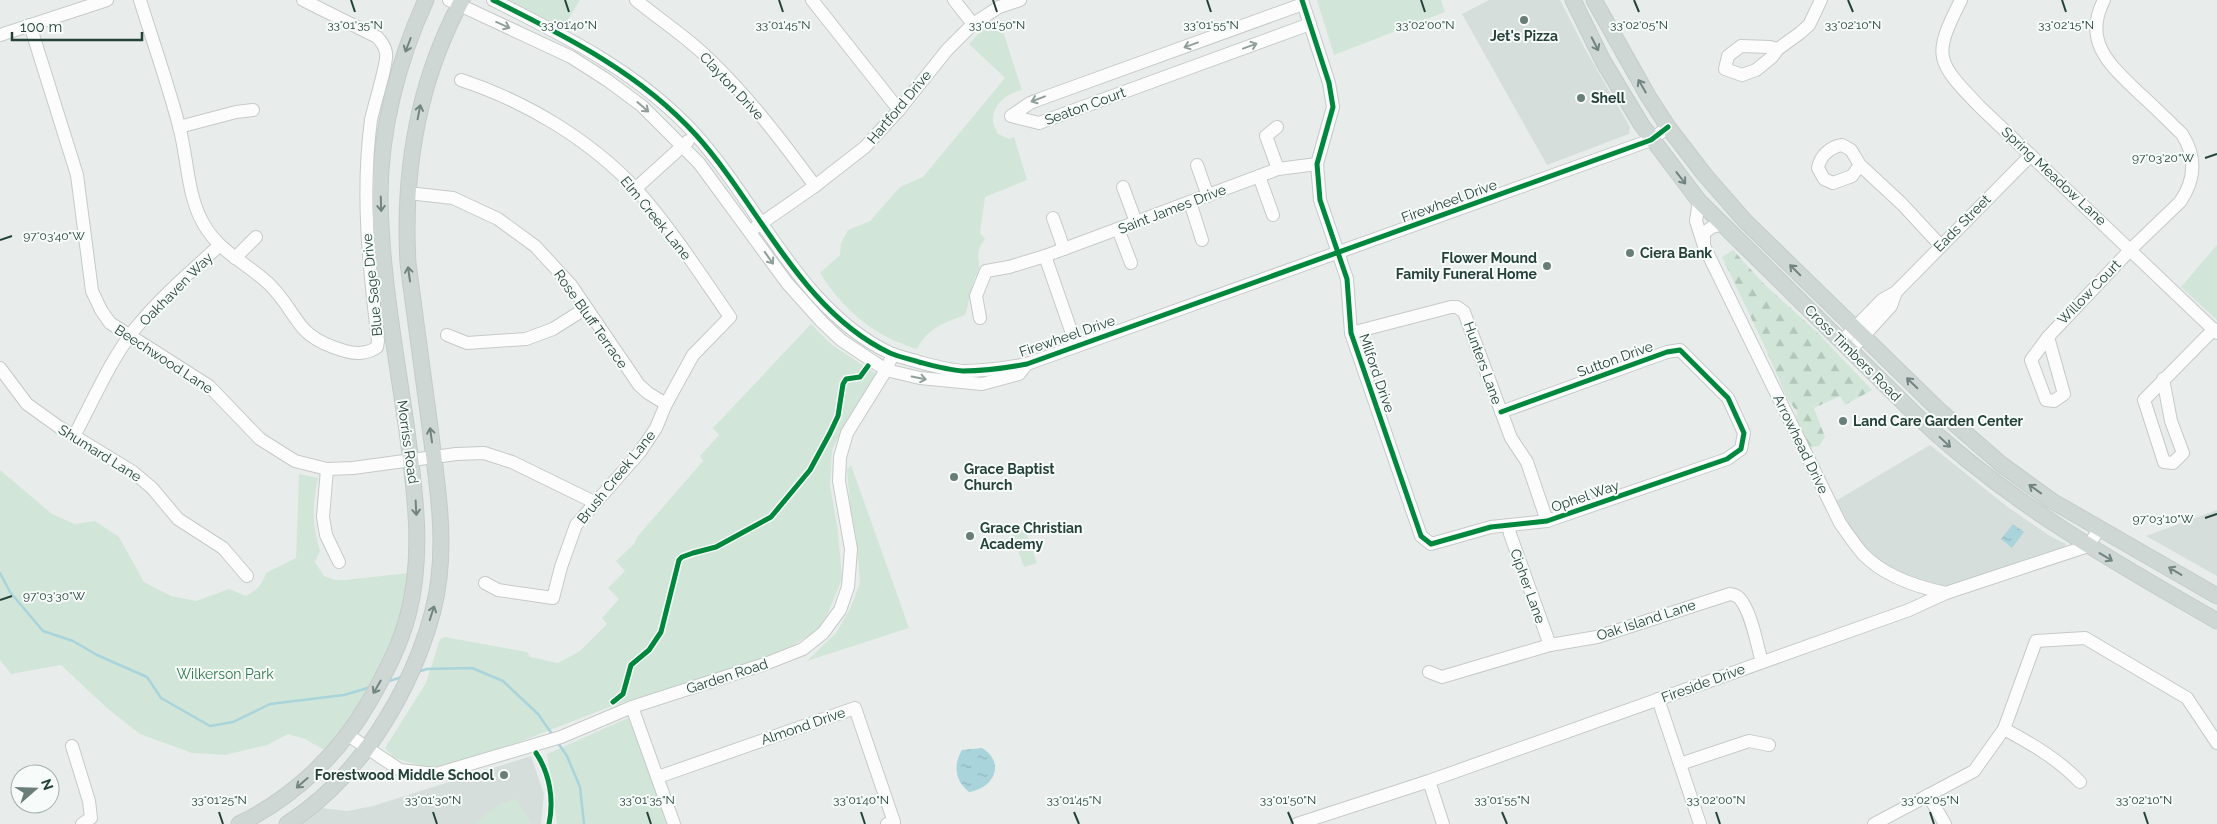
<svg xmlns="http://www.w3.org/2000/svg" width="2217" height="824" viewBox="0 0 2217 824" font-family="Raleway,sans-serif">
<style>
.built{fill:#d6dedb}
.forest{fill:url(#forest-firs)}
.park{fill:#d1e6d8}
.water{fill:url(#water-ripples)}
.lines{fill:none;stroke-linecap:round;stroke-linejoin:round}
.stream{stroke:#a9d4db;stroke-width:2.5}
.minor-casing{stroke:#c5cac8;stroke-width:14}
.major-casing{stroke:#c3ccc9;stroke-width:17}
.minor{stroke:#fcfcfc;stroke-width:12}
.major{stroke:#cfd7d5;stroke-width:15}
.cycleway-casing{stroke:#f7fbf9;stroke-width:8}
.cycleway{stroke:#00873e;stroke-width:5}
.oneway{stroke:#909f9b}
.oneway2{stroke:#718580}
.ticks{fill:none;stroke:#24423a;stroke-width:2}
.poi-dot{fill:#697e78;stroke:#f7fbf9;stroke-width:2}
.labels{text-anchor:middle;stroke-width:4;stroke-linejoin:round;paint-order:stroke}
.poi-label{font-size:14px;font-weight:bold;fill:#24423a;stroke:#f7fbf9;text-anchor:start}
.street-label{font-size:14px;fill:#24423a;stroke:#f7fbf9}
.park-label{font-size:14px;fill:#2d7a4b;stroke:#f7fbf9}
.ticks-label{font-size:12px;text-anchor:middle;fill:#24423a;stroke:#f7fbf9;stroke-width:4;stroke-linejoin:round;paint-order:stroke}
</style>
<defs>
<pattern id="forest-firs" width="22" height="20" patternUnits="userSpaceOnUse" patternTransform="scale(1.25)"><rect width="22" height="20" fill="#d1e6d8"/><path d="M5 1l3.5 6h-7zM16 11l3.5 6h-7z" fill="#b3c6ba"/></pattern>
<pattern id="water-ripples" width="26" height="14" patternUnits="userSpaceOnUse" patternTransform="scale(1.25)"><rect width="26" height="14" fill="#a9d4db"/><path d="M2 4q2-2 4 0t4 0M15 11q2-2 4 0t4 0" fill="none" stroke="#91b7bd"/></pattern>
</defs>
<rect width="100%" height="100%" fill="#e8edeb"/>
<g class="built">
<polygon points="1489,0 1560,0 1584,47 1630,127 1629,134 1547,165 1462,14"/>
<polygon points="1930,445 2009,508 2050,536 2066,544 2062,551 1980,581 1942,588 1917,581 1884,567 1848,530 1834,502"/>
<polygon points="2217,510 2217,576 2146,536"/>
<polygon points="531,756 544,794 541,824 298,824 321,808 347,811 373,806"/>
</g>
<polygon class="forest" points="1733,250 1765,285 1818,333 1872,390 1845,405 1840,396 1814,408 1825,437 1819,446 1807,448 1795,428 1797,412 1787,398 1764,345 1722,257"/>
<g class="park">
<polygon points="507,0 580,0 563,28"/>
<polygon points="1317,0 1441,0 1445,12 1334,55"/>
<path d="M 999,19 L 1022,90 C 1008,93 994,103 993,119 C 992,124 996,129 998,134 L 1009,139 L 1014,137 L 1027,180 L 985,197 L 980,233 L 985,239 C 974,254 980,254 979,269 C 979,273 975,276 974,280 C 970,292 969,304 965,315 C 942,324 929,327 917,349 C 874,336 844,311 820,273 L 840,255 L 841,243 L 848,230 L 870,221 L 900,187 L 923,177 L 1005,78 L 969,44 L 981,31 Z"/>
<polygon points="2217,245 2217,320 2181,287"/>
<polygon points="811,324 832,345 878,375 852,412 832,450 830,485 838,531 842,579 828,613 817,631 778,654 612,706 514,744 432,769 394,758 385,748 426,683 440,639 445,637 527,652 530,657 558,663 580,651 607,624 602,618 619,599 608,588 625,571 616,561 634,544 637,537 703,461 700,456 719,435 713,428"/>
<polygon points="851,465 909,628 807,661 836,633 850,609 860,583 856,535 851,513 847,470"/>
<path d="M 0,470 L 52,514 L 75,524 L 95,521 L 119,537 L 144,582 L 171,596 L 196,601 L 229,589 L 246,596 C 257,590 262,585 266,573 L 296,558 L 299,474 L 318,478 C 312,505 312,525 320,551 L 315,562 L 324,576 L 335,580 L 345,580 L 408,573 C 405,596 397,633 388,654 C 372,689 349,721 326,751 L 305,739 L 288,734 L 267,745 L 225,755 L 192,753 L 140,734 L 108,709 L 61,665 L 11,674 L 0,660 Z"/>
<polygon points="1025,529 1037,563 1024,567 1012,534"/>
<polygon points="630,717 667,824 557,824 547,754"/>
<polygon points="516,799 531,824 475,824 498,805"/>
</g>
<g class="water">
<polygon points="2013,524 2024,532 2012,548 2001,539"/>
<path d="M 982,748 C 1006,763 994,788 969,792 C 955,781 953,765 962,750 Z"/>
</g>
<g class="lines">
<g class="stream">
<polyline points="0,573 10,592 43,631 73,641 97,655 147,677 161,698 210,726 233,722 270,704 344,695 371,687"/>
<polyline points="417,672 427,669 472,668 503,681 538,714 552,734"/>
<polyline points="386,682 402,677"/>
<polyline points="558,743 567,756 580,787 584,824"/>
</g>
<g class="minor-casing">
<g id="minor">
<path d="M 140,0 C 153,42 168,84 179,126 C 187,155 187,188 199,215 C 215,251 242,259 268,283 C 301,315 292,336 345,351 C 355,354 368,354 377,347 L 378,341 C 369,267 361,194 371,120 C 374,105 388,62 386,53 C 385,46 381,41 377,37 L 303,0"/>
<polyline points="449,0 571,57 607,80 642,106 699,163 787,283 822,322 841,340 886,370 920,378 982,384 1019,374 1027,364"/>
<path d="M 493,0 C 567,37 640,73 696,135 C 759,205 801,311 890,353 C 899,357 910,359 919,362 C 934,366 948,370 963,371 C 985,371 1006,368 1027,364 L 1651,140 L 1668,127"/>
<path d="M 636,0 C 659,19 685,36 707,57 C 748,96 782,141 815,186"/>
<polyline points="812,0 899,110"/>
<polyline points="954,0 973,24"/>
<polyline points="1302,0 1329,83 1333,107 1317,164 1320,200 1347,279 1351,333 1421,536 1431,544 1491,527 1547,521 1727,459 1741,449 1744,433 1728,398 1680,350 1667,352 1501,412"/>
<path d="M 1961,0 C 1932,57 1936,61 1979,106 L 2217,333"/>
<polyline points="1303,4 1043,98 1030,103 1011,116 1039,123 1310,24"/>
<polyline points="30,25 77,175 92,291 101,310 110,323 209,386 260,439 295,461 327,469 353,468 456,454 484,453 512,462 594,502"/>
<polyline points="0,35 107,0"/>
<polyline points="1778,49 1770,47 1741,46 1728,56 1725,69 1742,75 1756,70 1772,57 1778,49 1800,33 1809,25 1821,0"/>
<path d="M 461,80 C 525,101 589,139 636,189 C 671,228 700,274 730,317 L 693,355 L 666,404 L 656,428 L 640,452 L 576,525 L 561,567 L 553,598 L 498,590 L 485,583"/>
<polyline points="179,127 236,112 253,110"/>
<polyline points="1277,127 1266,136 1278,169"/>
<polyline points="1197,165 1208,196"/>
<path d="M 1860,165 L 1852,176 L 1833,183 L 1824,179 L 1818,168 C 1820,156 1830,147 1842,145 L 1851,150 L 1860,165 L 1902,204 L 1940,245"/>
<polyline points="1259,176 1273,215"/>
<polyline points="1123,187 1136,222"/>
<polyline points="635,189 688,141"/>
<polyline points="408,193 453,198 498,219 535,246 571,285 639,385 648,393 666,404"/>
<path d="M 1699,201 L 1696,221 L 1704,246 L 1840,523 C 1847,533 1855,545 1863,554 C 1884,576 1917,587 1946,593"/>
<polyline points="1190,202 1202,240"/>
<polyline points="1053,218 1064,249"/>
<polyline points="756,227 815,186 865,147 899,110 947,50 973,24 999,7 1020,0"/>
<polyline points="1118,229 1131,263"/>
<polyline points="1704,244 1704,233 1712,227 1723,224"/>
<polyline points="1045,256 1076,345"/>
<polyline points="235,258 256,237"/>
<polyline points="980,318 976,296 986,271 1009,267 1045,256 1278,169 1317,164"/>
<polyline points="1351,333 1451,307 1457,307 1464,312 1511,438 1527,462 1547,521"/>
<polyline points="447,335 467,343 526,339 553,329 586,308"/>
<path d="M 2048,337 L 2131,249 L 2180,202 C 2196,179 2196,156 2182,134 C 2167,120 2154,106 2139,93 C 2111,66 2082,42 2104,0"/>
<polygon points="2048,337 2064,394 2054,401 2046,400 2031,360"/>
<polyline points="1842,341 1882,300 1896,292 2031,155"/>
<polyline points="1850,351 1891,306 1896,292"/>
<polyline points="0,368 27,404 59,427 133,472 152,488 178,519 223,548 247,576"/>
<polyline points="2163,379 2171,421 2183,453 2173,463 2164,462 2144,400 2214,329"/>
<path d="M 74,436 C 92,403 111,359 134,330 C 159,299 190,272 219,246"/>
<polyline points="327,469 323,517 326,535 339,562"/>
<polyline points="1509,526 1510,534 1550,645"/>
<path d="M 1429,672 L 1442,677 L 1550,645 L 1597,637 L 1730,594 C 1734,595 1737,595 1740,599 C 1751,611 1757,645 1762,662"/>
<polyline points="1658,699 1700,824"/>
<polyline points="632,707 674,824"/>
<path d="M 2004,729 C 2032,744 2058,759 2080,782"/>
<polyline points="348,735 400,770 436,774 561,737 632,707 765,664 803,649 823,633 840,610 848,587 851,549 839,481 840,457 847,433 886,370 893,354"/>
<polyline points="72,746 89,801 91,818 82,824"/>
<polyline points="1680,764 1749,741 1769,745"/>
<polyline points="658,777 855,708 894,822 887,824"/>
<polyline points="1429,781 1443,824"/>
<polyline points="1928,795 1945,824"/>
<polyline points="1297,824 1429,781 1909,610 1946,593 2088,546 2100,528"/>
<polyline points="1874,824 1974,771 2004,729 2036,641 2085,638 2187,698 2217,743"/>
</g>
</g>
<g class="major-casing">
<g id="major">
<path d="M 1573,0 L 1603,61 L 1641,124 L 1699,201 L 1919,418 C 2008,502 2112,561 2217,621"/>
<polyline points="1594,0 1648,96 1668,127 1704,174 1745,221 1941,412 2001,464 2052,501 2217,596"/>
<path d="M 239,824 C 294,797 339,754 369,702 C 385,674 400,646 408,615 C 424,555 415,492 407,431 C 396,353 381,275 380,197 C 380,130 398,61 426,0"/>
<path d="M 287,824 C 329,797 361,761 387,718 C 411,679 434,624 439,578 C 445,527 436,478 430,427 C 423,373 415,318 408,263 C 403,172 418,81 462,0"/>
</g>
</g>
<use href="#minor" class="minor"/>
<use href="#major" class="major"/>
<g class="cycleway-casing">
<g id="cycleway">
<path d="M 493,0 C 567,37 640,73 696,135 C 759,205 801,311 890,353 C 899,357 910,359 919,362 C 934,366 948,370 963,371 C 985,371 1006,368 1027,364 L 1651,140 L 1668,127"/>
<polyline points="1302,0 1329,83 1333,107 1317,164 1320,200 1347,279 1351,333 1421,536 1431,544 1491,527 1547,521 1727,459 1741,449 1744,433 1728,398 1680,350 1667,352 1501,412"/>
<polyline points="613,702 623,694 631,665 649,650 661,632 679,560 682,557 693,553 716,547 771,517 810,470 830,433 838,416 843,384 846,379 860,377 868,366"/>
<path d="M 536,753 C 550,774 554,800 549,824"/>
</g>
</g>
<use href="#cycleway" class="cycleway"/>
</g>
<defs><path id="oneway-shaft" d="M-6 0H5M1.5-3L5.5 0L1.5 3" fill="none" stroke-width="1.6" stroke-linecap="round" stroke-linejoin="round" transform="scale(1.25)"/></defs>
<g class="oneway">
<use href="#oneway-shaft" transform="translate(503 25) rotate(24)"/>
<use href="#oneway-shaft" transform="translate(1191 45) rotate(160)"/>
<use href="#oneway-shaft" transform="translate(1250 46) rotate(-20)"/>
<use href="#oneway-shaft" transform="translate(1038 99) rotate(159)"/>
<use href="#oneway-shaft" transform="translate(643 107) rotate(41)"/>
<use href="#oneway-shaft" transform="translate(769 258) rotate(55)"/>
<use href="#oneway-shaft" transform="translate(919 378) rotate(11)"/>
</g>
<g class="oneway2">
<use href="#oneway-shaft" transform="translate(1595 44) rotate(63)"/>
<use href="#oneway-shaft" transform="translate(408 45) rotate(111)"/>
<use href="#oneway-shaft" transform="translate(1642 86) rotate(-120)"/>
<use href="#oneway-shaft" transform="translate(419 112) rotate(-79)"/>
<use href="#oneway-shaft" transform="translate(1681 178) rotate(52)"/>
<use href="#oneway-shaft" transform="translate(381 204) rotate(88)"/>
<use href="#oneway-shaft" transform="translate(1795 270) rotate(-135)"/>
<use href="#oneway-shaft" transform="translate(409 274) rotate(-98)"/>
<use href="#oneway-shaft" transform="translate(1912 383) rotate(-136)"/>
<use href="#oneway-shaft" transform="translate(431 435) rotate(-98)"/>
<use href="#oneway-shaft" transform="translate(1945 442) rotate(43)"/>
<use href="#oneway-shaft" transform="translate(2035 489) rotate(-144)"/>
<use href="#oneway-shaft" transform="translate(416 508) rotate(87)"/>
<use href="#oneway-shaft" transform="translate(2106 557) rotate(31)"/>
<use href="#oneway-shaft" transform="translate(2175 571) rotate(-149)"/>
<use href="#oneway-shaft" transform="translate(432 613) rotate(-72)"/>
<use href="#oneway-shaft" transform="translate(377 687) rotate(120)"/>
<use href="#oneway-shaft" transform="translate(302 783) rotate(139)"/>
</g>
<path class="ticks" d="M 351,0 L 355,12M 565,0 L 569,12M 779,0 L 783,12M 993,0 L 997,12M 1207,0 L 1211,12M 1421,0 L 1425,12M 1634,0 L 1639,12M 1848,0 L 1853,12M 2062,0 L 2066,12M 2205,158 L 2217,154M 0,240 L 12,236M 2205,518 L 2217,514M 0,600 L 12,596M 219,812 L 223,824M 433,812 L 437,824M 647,812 L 651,824M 861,812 L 865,824M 1074,812 L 1079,824M 1288,812 L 1293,824M 1502,812 L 1507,824M 1716,812 L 1720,824M 1930,812 L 1934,824M 2144,812 L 2148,824"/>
<g class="poi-dot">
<circle cx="1524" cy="20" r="5"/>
<circle cx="1581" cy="98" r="5"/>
<circle cx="1630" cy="253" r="5"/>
<circle cx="1547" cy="266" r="5"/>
<circle cx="1843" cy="421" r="5"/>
<circle cx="954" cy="477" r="5"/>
<circle cx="970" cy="536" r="5"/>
<circle cx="504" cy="775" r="5"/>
</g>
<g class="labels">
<g class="poi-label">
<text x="1524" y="41" text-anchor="middle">Jet's Pizza</text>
<text x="1591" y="103">Shell</text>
<text x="1640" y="258">Ciera Bank</text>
<text x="1537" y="263" text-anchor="end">Flower Mound<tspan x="1537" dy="16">Family Funeral Home</tspan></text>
<text x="1853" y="426">Land Care Garden Center</text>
<text x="964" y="474">Grace Baptist<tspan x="964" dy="16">Church</tspan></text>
<text x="980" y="533">Grace Christian<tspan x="980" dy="16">Academy</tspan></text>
<text x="494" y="780" text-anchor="end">Forestwood Middle School</text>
</g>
<g class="street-label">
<text transform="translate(732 86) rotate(47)" y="5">Clayton Drive</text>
<text transform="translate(1085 106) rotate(-20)" y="5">Seaton Court</text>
<text transform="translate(899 107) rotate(-50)" y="5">Hartford Drive</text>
<text transform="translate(2054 176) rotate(43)" y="5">Spring Meadow Lane</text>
<text transform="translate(1449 201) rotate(-20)" y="5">Firewheel Drive</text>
<text transform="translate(1172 209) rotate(-21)" y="5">Saint James Drive</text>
<text transform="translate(656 218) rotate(51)" y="5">Elm Creek Lane</text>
<text transform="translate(1962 223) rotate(-45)" y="5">Eads Street</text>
<text transform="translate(372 285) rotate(-96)" y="5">Blue Sage Drive</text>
<text transform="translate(176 289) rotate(-45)" y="5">Oakhaven Way</text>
<text transform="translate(2089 292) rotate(-46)" y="5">Willow Court</text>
<text transform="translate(591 319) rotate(55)" y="5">Rose Bluff Terrace</text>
<text transform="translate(1067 336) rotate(-19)" y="5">Firewheel Drive</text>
<text transform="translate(1853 353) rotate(45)" y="5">Cross Timbers Road</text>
<text transform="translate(164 359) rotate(33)" y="5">Beechwood Lane</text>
<text transform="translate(1615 359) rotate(-20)" y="5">Sutton Drive</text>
<text transform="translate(1483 363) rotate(70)" y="5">Hunters Lane</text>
<text transform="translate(1377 373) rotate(71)" y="5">Milford Drive</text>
<text transform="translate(408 442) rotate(82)" y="5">Morriss Road</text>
<text transform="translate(1801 444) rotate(64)" y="5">Arrowhead Drive</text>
<text transform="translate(100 453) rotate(32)" y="5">Shumard Lane</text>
<text transform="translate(616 477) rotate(-51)" y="5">Brush Creek Lane</text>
<text transform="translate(1585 496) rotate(-19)" y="5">Ophel Way</text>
<text transform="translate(1528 586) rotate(70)" y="5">Cipher Lane</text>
<text transform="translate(1646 620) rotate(-18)" y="5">Oak Island Lane</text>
<text transform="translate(727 676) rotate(-18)" y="5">Garden Road</text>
<text transform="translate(1703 683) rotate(-20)" y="5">Fireside Drive</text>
<text transform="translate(803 726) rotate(-19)" y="5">Almond Drive</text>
</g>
<g class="park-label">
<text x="225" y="679">Wilkerson Park</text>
</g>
</g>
<g class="ticks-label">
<text x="355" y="29">33°01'35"N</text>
<text x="569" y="29">33°01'40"N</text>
<text x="783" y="29">33°01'45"N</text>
<text x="997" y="29">33°01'50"N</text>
<text x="1211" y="29">33°01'55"N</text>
<text x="1425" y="29">33°02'00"N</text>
<text x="1639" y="29">33°02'05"N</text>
<text x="1853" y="29">33°02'10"N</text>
<text x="2066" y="29">33°02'15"N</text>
<text x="2163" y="162">97°03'20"W</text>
<text x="54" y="240">97°03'40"W</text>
<text x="2163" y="523">97°03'10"W</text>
<text x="54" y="600">97°03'30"W</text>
<text x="219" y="804">33°01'25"N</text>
<text x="433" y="804">33°01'30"N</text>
<text x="647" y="804">33°01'35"N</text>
<text x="861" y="804">33°01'40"N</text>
<text x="1074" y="804">33°01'45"N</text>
<text x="1288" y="804">33°01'50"N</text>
<text x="1502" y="804">33°01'55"N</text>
<text x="1716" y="804">33°02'00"N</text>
<text x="1930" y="804">33°02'05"N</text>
<text x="2144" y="804">33°02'10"N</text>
</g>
<g transform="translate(35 789) rotate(70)"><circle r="24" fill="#f7fbf9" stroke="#a3b1ad"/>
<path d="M0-4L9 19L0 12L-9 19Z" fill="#697e78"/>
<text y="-8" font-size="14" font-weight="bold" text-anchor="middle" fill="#24423a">N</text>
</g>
<path d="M12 32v8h130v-8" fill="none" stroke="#24423a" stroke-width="2.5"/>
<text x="20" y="32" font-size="15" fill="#24423a" stroke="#f7fbf9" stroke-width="4" paint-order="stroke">100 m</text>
</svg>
